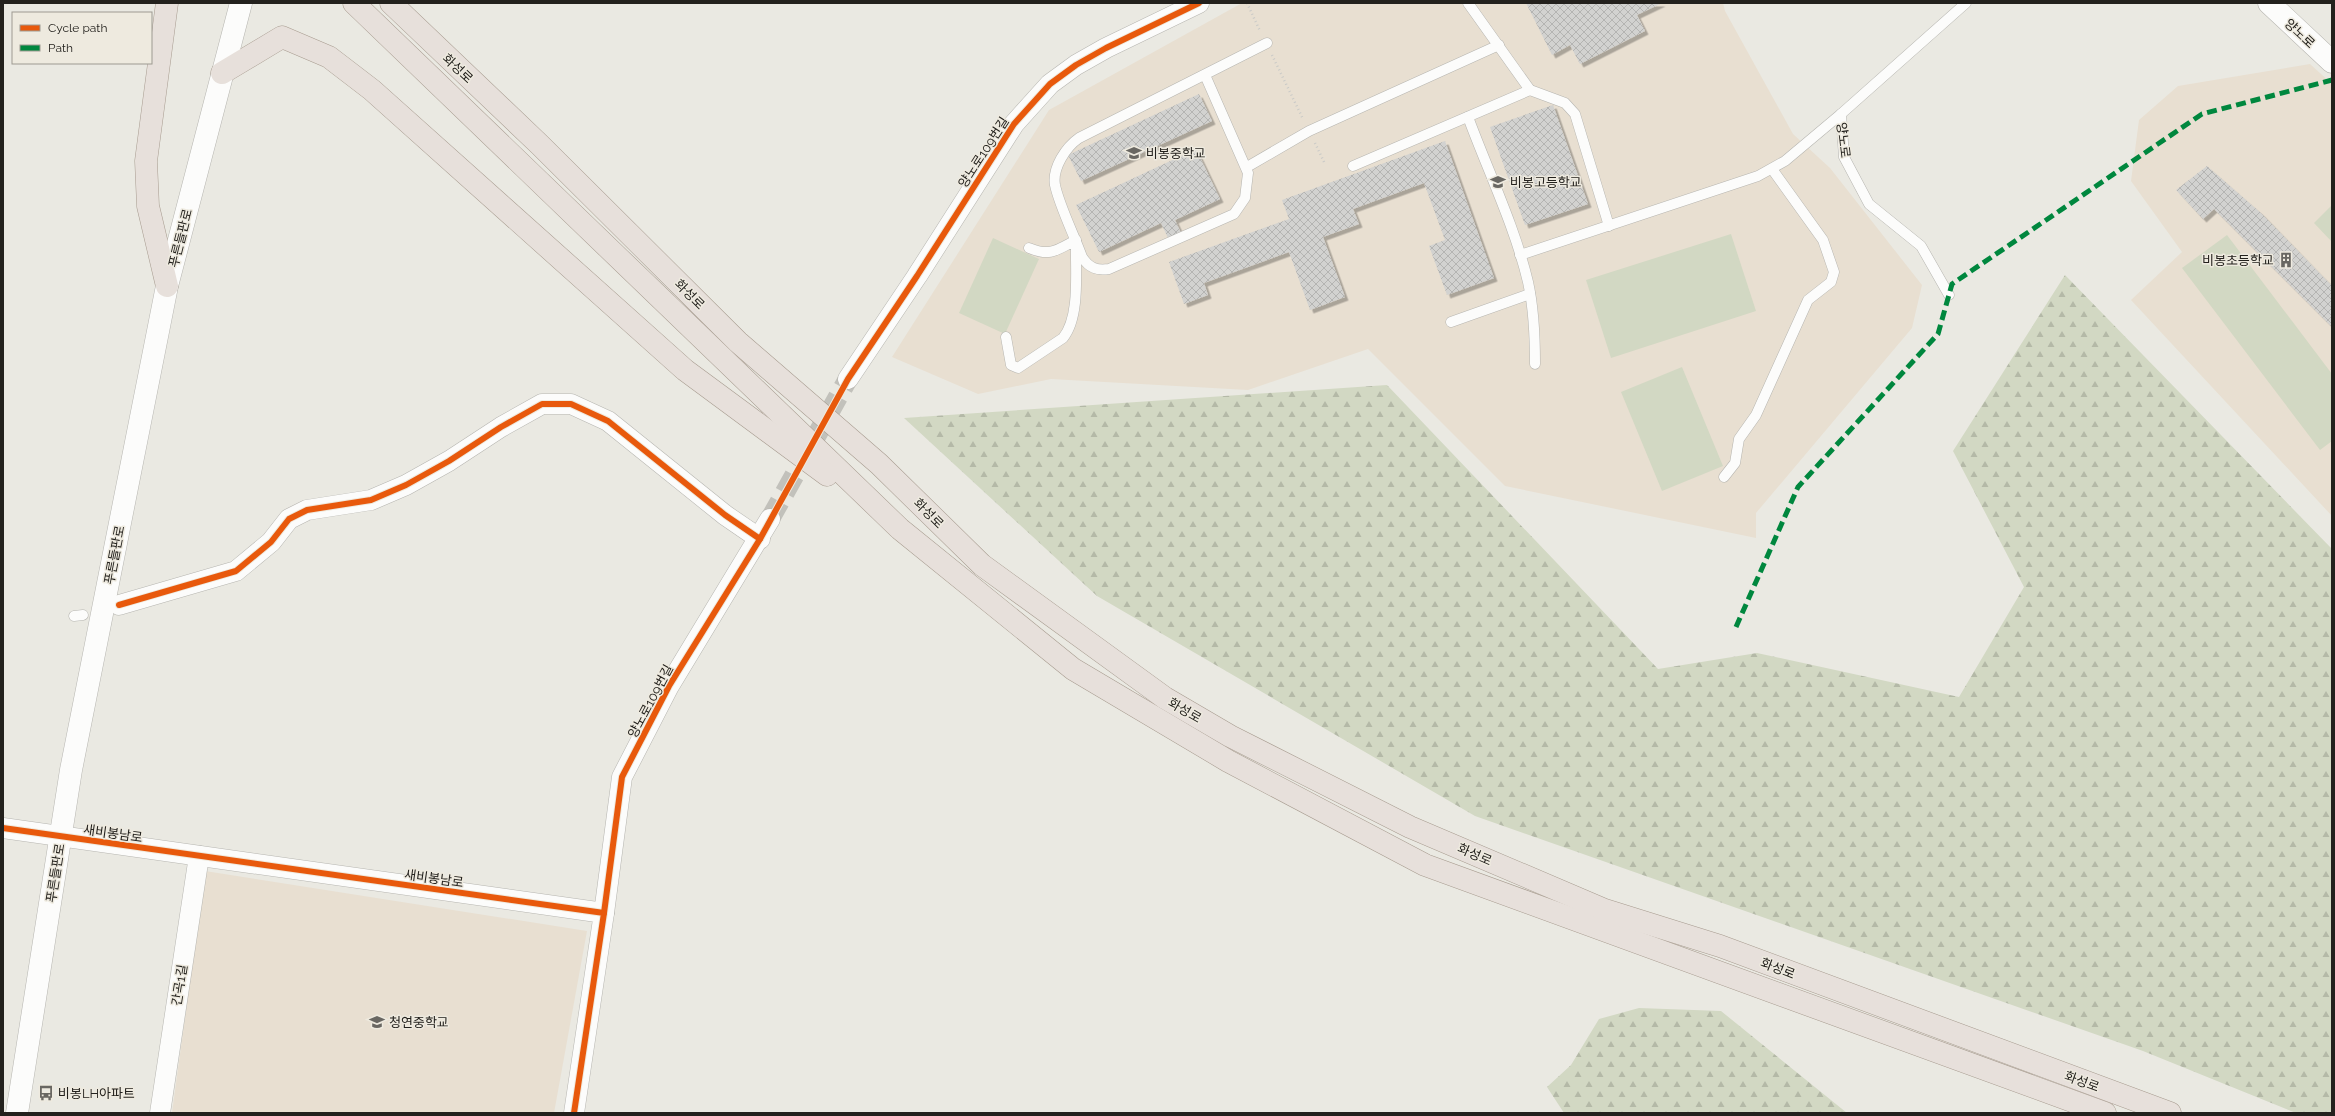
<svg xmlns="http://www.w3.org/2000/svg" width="2335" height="1116" viewBox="0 0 2335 1116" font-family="Raleway,'Noto Sans KR',sans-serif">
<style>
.education{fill:#e8dfd1}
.forest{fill:url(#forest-firs)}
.pitch{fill:#d2d8c3}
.building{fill:url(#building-cross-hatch);filter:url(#shadow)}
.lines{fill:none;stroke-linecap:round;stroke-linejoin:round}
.minor-tunnel{stroke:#c2c1bb;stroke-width:20;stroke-dasharray:20 10;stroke-linecap:butt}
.service-casing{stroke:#b6b5b0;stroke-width:11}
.minor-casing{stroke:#b6b5b0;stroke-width:21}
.tertiary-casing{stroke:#b6b5b0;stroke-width:23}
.secondary-casing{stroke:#b6b5b0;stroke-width:23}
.primary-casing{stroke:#a79b8f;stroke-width:23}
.path{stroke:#cacac7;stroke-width:2.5;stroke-dasharray:1 3;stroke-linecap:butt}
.service{stroke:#fcfcfb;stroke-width:10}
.minor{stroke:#fcfcfb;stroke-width:20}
.tertiary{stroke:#fcfcfb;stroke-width:22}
.secondary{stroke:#fcfcfb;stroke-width:22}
.primary{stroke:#e7e0db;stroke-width:22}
.quiet{stroke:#00873e;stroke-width:5;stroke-dasharray:10 5;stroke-linecap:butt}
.cycleway-casing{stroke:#eeeadf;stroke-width:8}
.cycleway{stroke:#e8590c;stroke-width:6}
.labels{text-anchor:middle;stroke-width:3;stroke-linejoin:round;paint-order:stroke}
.street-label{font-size:13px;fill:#23211d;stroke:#eeeadf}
.poi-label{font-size:13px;fill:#23211d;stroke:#eeeadf;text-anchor:start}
</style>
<defs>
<pattern id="forest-firs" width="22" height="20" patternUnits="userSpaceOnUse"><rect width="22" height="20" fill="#d2d8c3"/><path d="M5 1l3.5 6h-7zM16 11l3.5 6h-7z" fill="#b4b9a7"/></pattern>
<pattern id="building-cross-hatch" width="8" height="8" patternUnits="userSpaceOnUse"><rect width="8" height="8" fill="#d2d2d0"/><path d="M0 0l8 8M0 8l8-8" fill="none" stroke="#b4b4b2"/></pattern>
<filter id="shadow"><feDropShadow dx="3.5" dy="3.5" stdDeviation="0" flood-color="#0004"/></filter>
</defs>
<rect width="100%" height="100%" fill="#eae9e2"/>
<g class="education">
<polygon points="1242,3 1723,3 1725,11 1793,134 1830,168 1922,285 1912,328 1756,513 1756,538 1505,486 1368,349 1248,390 1051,379 978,394 892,357 1049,110"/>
<polygon points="2310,64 2332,84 2332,516 2131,300 2182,252 2131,181 2139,120 2178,86"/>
<polygon points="205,871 587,931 554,1113 172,1113"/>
</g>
<g class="forest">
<polygon points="2065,275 2332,549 2332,1113 2296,1113 2143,1051 1475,816 1097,596 904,418 1387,385 1658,669 1757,653 1959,697 2024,587 1953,451"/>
<polygon points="1639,1008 1721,1011 1847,1113 1564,1113 1547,1087 1571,1065 1599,1019"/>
</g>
<g class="pitch">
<polygon points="2332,205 2332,242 2314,223"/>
<polygon points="1731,234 1756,311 1611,358 1586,280"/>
<polygon points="2227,235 2332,374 2332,441 2320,450 2182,268"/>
<polygon points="993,238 1039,259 1005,334 959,313"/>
<polygon points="1682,367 1723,466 1662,491 1621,392"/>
</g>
<g class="building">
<polygon points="1526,3 1662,3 1637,15 1645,31 1580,64 1570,45 1552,55"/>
<polygon points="1199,94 1212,121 1081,181 1068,155"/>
<polygon points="1553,105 1588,204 1525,225 1490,127"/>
<polygon points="1445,141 1494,278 1447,295 1429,246 1445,240 1424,183 1353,209 1359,224 1323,237 1345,297 1310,310 1289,252 1204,283 1208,295 1184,304 1169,262 1289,219 1282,200"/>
<polygon points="1196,149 1220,199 1175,220 1181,233 1168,238 1161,223 1099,252 1076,205"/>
<polygon points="2207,166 2262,214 2332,286 2332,327 2214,209 2203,219 2176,190"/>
</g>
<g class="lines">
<polyline class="minor-tunnel" points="770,519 848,379"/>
<g class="service-casing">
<g id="service">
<polyline points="1468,3 1530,90 1565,103 1575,114 1609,226"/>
<path d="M 1205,75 L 1248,173 L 1245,198 L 1234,214 L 1109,269 C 1097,271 1089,268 1082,257 C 1075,237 1059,205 1055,185 C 1052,168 1066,147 1079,138 L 1267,43"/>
<path d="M 1468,117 C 1488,171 1515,227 1528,282 C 1534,309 1535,336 1535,364"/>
<polyline points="1353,166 1530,90"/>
<polyline points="1247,167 1309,131 1499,45"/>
<polyline points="1520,255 1758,176 1785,161 1841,114"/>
<polyline points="1949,295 1921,246 1869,204 1844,157 1841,114 1966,3"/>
<polyline points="1451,322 1530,294"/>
<path d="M 1006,337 L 1011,365 L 1018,368 L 1063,338 C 1081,316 1075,268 1076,240 C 1057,250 1050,257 1029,248"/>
<polyline points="1724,477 1735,463 1739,439 1756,415 1808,300 1831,282 1834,272 1823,240 1772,169"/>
<polyline points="74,616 83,615"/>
</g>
</g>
<g class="minor-casing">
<g id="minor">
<polyline points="848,379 917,276 1014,124 1050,84 1076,65 1106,48 1199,3"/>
<polyline points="119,605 236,571 271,542 289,519 307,510 371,500 406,485 449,461 501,427 542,404 571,404 608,421 725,515 760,539"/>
<polyline points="3,828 604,913 574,1113"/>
<polyline points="604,913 622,777 669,686 770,519"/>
<polyline points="160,1113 199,856"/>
</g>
</g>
<g class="tertiary-casing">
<polyline id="tertiary" points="2269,3 2332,62"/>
</g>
<g class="secondary-casing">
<polyline id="secondary" points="17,1113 71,770 167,286 241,3"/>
</g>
<g class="primary-casing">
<g id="primary">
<polyline points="167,3 146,161 148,206 167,286"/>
<polyline points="354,3 900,529 1073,669 1228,761 1425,865 2105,1113"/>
<polyline points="391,3 540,145 738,342 879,464 982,565 1165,698 1230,736 1410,827 1605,910 1720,946 2170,1113"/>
<polyline points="222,73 282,37 329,57 372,90 685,370 827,475"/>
</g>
</g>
<g class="path">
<polyline points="1247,3 1260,31"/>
<polyline points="1272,55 1303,119"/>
<polyline points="1315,143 1325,164"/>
</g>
<use href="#service" class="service"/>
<use href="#minor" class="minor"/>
<use href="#tertiary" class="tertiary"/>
<use href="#secondary" class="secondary"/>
<use href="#primary" class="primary"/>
<polyline class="quiet" points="1736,627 1798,487 1938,334 1952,284 2202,114 2332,80"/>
<g class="cycleway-casing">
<g id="cycleway">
<polyline points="119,605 236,571 271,542 289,519 307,510 371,500 406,485 449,461 501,427 542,404 571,404 608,421 725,515 760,539"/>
<polyline points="3,828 604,913 574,1113"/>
<polyline points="604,913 622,777 669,686 760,539 848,379 917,276 1014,124 1050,84 1076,65 1106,48 1199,3"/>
</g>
</g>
<use href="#cycleway" class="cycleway"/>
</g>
<defs>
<g id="school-bare" transform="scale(1.2)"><path d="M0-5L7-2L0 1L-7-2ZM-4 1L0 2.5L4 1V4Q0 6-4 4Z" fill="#696762" stroke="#eeeadf" stroke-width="2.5" paint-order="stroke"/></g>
<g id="building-bare" transform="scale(1.2)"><path d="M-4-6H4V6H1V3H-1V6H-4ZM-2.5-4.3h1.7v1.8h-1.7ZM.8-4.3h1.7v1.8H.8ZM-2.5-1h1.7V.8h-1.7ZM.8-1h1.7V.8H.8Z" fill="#696762" stroke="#eeeadf" stroke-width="2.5" paint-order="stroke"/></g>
<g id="bus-bare" transform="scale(1.2)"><path d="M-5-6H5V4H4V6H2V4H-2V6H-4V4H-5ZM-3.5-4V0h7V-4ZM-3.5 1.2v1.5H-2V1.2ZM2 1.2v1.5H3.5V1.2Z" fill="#696762" stroke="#eeeadf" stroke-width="2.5" paint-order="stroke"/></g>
</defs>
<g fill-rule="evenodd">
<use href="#school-bare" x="1134" y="153"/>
<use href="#school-bare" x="1498" y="182"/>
<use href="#building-bare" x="2286" y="260"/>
<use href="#school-bare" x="377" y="1022"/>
<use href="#bus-bare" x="46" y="1093"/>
</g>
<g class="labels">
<g class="street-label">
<text transform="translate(2300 33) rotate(43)" y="5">양노로</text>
<text transform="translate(458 68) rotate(43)" y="5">화성로</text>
<text transform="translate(1844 140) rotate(83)" y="5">양노로</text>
<text transform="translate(983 152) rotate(-57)" y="5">양노로109번길</text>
<text transform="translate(180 238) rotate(-76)" y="5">푸른들판로</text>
<text transform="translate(690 294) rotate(45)" y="5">화성로</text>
<text transform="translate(929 513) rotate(45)" y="5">화성로</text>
<text transform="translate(114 555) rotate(-79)" y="5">푸른들판로</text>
<text transform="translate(650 701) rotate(-62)" y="5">양노로109번길</text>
<text transform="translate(1185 710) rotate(30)" y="5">화성로</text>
<text transform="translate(113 833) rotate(8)" y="5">새비봉남로</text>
<text transform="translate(1475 854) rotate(23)" y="5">화성로</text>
<text transform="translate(55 873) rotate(-81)" y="5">푸른들판로</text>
<text transform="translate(434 878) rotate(8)" y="5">새비봉남로</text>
<text transform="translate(1778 968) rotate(21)" y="5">화성로</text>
<text transform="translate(179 985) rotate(-81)" y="5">간곡1길</text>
<text transform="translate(2082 1081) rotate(20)" y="5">화성로</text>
</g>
<g class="poi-label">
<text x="1146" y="158">비봉중학교</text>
<text x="1510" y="187">비봉고등학교</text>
<text x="2274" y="265" text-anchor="end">비봉초등학교</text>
<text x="389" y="1027">청연중학교</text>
<text x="58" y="1098">비봉LH아파트</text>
</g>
</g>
<rect width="2335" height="1116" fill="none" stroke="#23211d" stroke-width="8"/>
<rect x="12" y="12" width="140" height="52" fill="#eeeadf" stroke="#9d9a91"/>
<rect x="20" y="25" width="20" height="6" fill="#e8590c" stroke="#9d9a91"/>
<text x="48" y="32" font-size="12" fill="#23211d">Cycle path</text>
<rect x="20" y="45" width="20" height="6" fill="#00873e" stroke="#9d9a91"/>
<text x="48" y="52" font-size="12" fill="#23211d">Path</text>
</svg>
